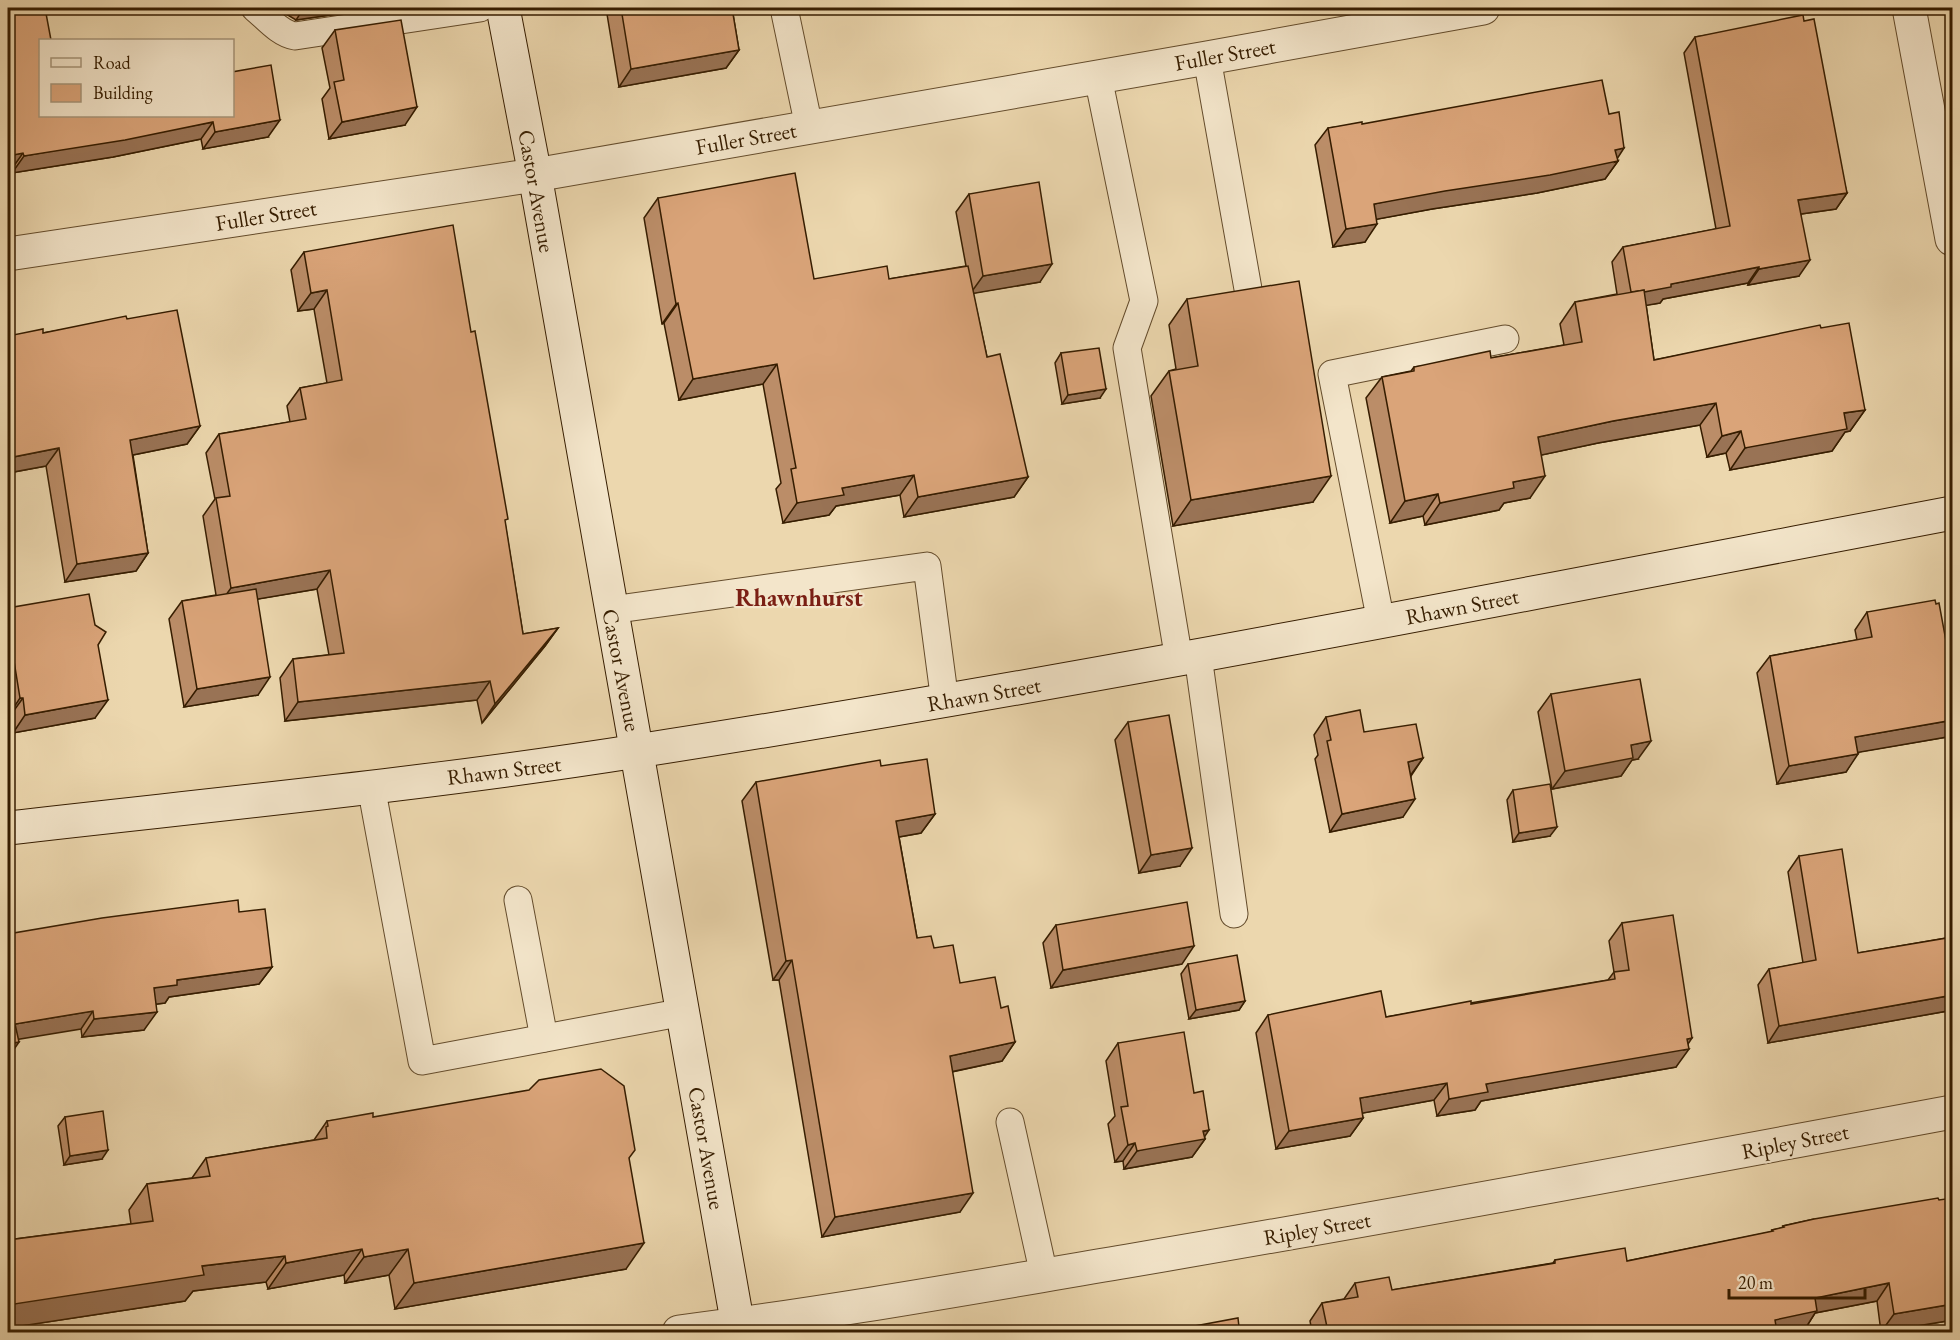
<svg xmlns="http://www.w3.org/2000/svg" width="1960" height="1340" viewBox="0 0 1960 1340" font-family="'EB Garamond',serif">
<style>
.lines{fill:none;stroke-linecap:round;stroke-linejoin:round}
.service-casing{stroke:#644c2c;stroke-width:29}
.minor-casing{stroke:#644c2c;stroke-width:35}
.secondary-casing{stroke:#361d00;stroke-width:35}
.service{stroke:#f3e5ca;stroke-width:27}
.minor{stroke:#f3e5ca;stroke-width:33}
.secondary{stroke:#f3e5ca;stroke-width:33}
.wall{fill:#bb8d68;stroke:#361d00;stroke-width:1.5}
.shaded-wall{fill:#997355;stroke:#361d00;stroke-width:1.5}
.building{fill:#daa479;stroke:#361d00;stroke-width:1.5}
.labels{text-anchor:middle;stroke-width:4.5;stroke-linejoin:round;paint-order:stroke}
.street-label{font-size:22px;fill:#361d00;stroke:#f3e5ca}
.neighbourhood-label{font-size:24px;font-weight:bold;fill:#7a1f14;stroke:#f3e5ca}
</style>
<rect width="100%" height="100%" fill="#ecd7ae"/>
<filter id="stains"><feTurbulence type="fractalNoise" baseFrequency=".00333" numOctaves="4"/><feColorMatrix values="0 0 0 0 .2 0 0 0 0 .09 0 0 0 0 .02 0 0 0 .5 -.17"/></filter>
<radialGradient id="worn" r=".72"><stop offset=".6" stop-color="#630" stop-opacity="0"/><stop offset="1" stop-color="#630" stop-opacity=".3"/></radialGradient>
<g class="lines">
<g class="service-casing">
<g id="service">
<path d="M 255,8 C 266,17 280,34 295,36 L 480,8"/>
<polyline points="784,8 809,127"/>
<polyline points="1207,58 1248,289"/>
<polyline points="1098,77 1144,301 1127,348 1179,660"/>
<polyline points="611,610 927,566 945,702"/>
<polyline points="1381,622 1332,374 1505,339"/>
<polyline points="1198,656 1234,914"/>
<polyline points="371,786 422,1061 684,1012"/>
<polyline points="518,900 544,1038"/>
<polyline points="1010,1122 1044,1275"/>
</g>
</g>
<g class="minor-casing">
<g id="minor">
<polyline points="1909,8 1952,239"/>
<polyline points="8,254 535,175 1207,58 1483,8"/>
<path d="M 679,1332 C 830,1313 979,1286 1128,1261 C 1404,1214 1678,1163 1952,1112"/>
</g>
</g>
<g class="secondary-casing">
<g id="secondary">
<polyline points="503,8 535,175 739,1332"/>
<path d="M 8,828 C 217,804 428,784 637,751 C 1077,683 1515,596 1952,513"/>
</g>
</g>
<use href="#service" class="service"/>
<use href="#minor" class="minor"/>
<use href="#secondary" class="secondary"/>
</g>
<g class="wall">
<polygon points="285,8 378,8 296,20 286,14"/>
<polygon points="606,8 732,8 739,50 726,68 619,87"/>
<polygon points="1804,21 1847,193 1836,209 1801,214 1799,276 1748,285 1748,283 1663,299 1660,303 1646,305 1654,360 1821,328 1865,410 1850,431 1845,432 1832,451 1730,470 1726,453 1707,457 1700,425 1598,443 1541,455 1530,498 1504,503 1499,510 1425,525 1423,516 1390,523 1366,398 1382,377 1411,371 1414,367 1491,358 1564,345 1560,324 1575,302 1617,294 1612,262 1623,247 1716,229 1684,53 1695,37"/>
<polygon points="335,30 405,125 329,139 322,99 330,88 322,48"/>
<polygon points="40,116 232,116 268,137 203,149 201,139 113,157 12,173 11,170"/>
<polygon points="1362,124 1617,158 1618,161 1605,179 1537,193 1432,209 1377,219 1365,242 1333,247 1315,145 1328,128"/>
<polygon points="969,194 1040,282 973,293 987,357 1028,477 1014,497 904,517 900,495 836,506 829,515 783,523 776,489 781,483 763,384 679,400 664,323 662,324 644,218 658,198 814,279 889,279 966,266 956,212"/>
<polygon points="304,252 505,523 523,634 558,628 545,646 482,723 477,700 285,721 280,678 293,659 329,655 317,589 257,599 258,695 184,707 169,619 182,601 216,595 203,516 215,499 206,453 219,434 290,422 287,406 300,388 327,383 314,309 298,311 291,270"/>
<polygon points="1187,299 1313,502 1173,526 1151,396 1169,371 1176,369 1169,325"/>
<polygon points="127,319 200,426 187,444 133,455 148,553 136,571 65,582 46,466 8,473 8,336 43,333"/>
<polygon points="1061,353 1100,398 1062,404 1055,363"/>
<polygon points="8,608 98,645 95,718 13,733 10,716 8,716"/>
<polygon points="1867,612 1953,679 1953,729 1947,737 1858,752 1846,772 1777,784 1757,673 1770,656 1857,640 1855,630"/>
<polygon points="1551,694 1638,759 1632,760 1621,776 1552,789 1538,712"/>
<polygon points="1326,717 1364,732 1423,758 1411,776 1403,817 1330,832 1315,759 1318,755 1314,735"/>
<polygon points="1128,722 1180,866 1139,873 1115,740"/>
<polygon points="756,782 935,814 921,833 899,837 917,938 934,948 960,983 1001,1008 1015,1042 1002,1061 952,1072 960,1212 822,1237 779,980 773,980 742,801"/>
<polygon points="1513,790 1550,836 1513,842 1507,800"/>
<polygon points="1799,856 1858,953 1953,937 1953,1010 1768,1043 1758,985 1769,969 1803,963 1788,872"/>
<polygon points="1622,923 1688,1044 1676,1067 1481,1101 1475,1110 1437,1116 1434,1100 1362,1113 1363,1118 1350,1136 1276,1149 1256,1033 1268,1015 1386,1017 1608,980 1614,972 1609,941"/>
<polygon points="1056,925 1182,964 1051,988 1043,943"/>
<polygon points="8,934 272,967 259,984 169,997 165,1003 156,1004 144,1030 82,1037 81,1029"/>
<polygon points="1188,964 1245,1001 1239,1010 1189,1019 1181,974"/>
<polygon points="1118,1043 1194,1093 1205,1139 1192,1157 1124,1169 1123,1161 1115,1162 1108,1124 1115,1116 1106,1061"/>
<polygon points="65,1117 102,1159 64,1165 58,1126"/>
<polygon points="373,1117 629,1158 626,1269 395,1309 389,1275 345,1283 344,1275 268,1289 266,1282 193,1291 185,1301 8,1328 8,1240 131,1224 129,1210 147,1184 192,1178 206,1158 314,1140 327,1121"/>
<polygon points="1814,1219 1953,1320 1881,1332 1877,1301 1815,1313 1805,1329 1787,1332 1312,1332 1310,1321 1322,1303 1344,1299 1355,1283 1392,1290 1553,1263 1555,1260 1627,1261 1771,1232 1772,1230 1782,1228 1783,1226"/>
</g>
<g class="shaded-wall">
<polygon points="304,8 378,8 296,20"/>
<polygon points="739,50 726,68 619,87 631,69"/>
<polygon points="417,107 405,125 329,139 342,122"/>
<polygon points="280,120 268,137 203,149 215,132"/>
<polygon points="213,122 201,139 113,157 12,173 24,156"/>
<polygon points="1624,148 1615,162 1618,161 1605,179 1537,193 1432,209 1362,222 1374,204"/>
<polygon points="23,153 11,170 8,171 8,156"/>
<polygon points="1847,193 1836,209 1787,216 1798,200"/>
<polygon points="1377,224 1365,242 1333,247 1346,229"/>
<polygon points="1810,260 1799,276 1748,285 1759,269"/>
<polygon points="1052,264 1040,282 970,294 983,276"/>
<polygon points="1759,267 1748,283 1663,299 1660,303 1620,310 1631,295 1671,284"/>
<polygon points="327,290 314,309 298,311 311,293"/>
<polygon points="678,303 664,323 662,324 676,304"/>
<polygon points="777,364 763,384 679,400 693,379"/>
<polygon points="1106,389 1100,398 1062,404 1068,395"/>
<polygon points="1716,403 1700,425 1598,443 1523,459 1538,437 1613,421"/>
<polygon points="1865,410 1850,431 1845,432 1832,451 1730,470 1745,448 1844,413"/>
<polygon points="200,426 187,444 118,458 130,440"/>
<polygon points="1741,431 1726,453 1707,457 1722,436"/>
<polygon points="59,448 46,466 8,473 8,458"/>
<polygon points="914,475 900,495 836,506 829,515 783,523 797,503 842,488"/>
<polygon points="1331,476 1313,502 1173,526 1191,500"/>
<polygon points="1545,476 1530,498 1504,503 1499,510 1425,525 1440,503 1513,482"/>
<polygon points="1028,477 1014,497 904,517 918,497"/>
<polygon points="1438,494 1423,516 1390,523 1405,501"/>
<polygon points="148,553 136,571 65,582 77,564"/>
<polygon points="330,570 317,589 218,606 231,588"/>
<polygon points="558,628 545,646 482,723 495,704"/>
<polygon points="270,677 258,695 184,707 197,689"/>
<polygon points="490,681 477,700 285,721 298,702"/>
<polygon points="20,698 23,698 10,716 8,716"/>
<polygon points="108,700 95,718 13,733 25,715"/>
<polygon points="1953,720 1953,729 1947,737 1843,755 1855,737"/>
<polygon points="1651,741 1638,759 1632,760 1621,776 1552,789 1565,771 1631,745"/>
<polygon points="1858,754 1846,772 1777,784 1789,766"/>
<polygon points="1423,758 1410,776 1408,762"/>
<polygon points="1415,799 1403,817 1330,832 1342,814"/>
<polygon points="935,814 921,833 882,840 896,821"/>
<polygon points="1557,827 1550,836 1513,842 1519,833"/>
<polygon points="1192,848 1180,866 1139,873 1151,855"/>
<polygon points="1194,946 1182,964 1051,988 1063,970"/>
<polygon points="792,960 779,980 773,980 786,961"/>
<polygon points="272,967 259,984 169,997 165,1003 142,1006 154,988 177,980"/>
<polygon points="1953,995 1953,1010 1768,1043 1779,1026"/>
<polygon points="1245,1001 1239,1010 1189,1019 1196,1010"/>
<polygon points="93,1011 81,1029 8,1041 15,1024"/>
<polygon points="157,1012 144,1030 82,1037 94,1019"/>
<polygon points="1692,1038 1684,1050 1689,1049 1676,1067 1481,1101 1475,1110 1437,1116 1449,1099 1486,1084"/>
<polygon points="19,1042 8,1058 8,1044"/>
<polygon points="1015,1042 1002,1061 936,1075 950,1056"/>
<polygon points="1447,1083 1434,1100 1347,1116 1360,1098"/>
<polygon points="1363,1118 1350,1136 1276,1149 1289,1131"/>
<polygon points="1209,1130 1203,1139 1205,1139 1192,1157 1124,1169 1137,1151"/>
<polygon points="1135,1143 1123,1161 1115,1162 1128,1145"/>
<polygon points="108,1150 102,1159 64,1165 70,1156"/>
<polygon points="973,1193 960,1212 822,1237 835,1217"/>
<polygon points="644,1243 626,1269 395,1309 414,1283"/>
<polygon points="362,1249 344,1275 268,1289 286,1263"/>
<polygon points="408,1249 389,1275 345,1283 364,1257"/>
<polygon points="285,1256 266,1282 193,1291 185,1301 8,1328 8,1305 202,1266"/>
<polygon points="1889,1283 1877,1301 1815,1313 1805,1329 1787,1332 1766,1332 1775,1320 1815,1298"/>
<polygon points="1953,1304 1953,1320 1881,1332 1894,1314"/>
</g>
<g class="building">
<polygon points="8,8 45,8 51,40 40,40 40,116 232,116 232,72 271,65 280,120 215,132 213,122 125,140 24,156 23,153 8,156"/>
<polygon points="621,8 732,8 739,50 631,69"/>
<polygon points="1803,15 1804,21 1814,19 1847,193 1798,200 1810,260 1759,269 1759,267 1671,284 1671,287 1644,292 1644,290 1631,292 1623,247 1730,226 1695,37"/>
<polygon points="401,20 417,107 342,122 334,82 344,80 335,30"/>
<polygon points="1602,80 1609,114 1619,112 1624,148 1615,150 1618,161 1550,175 1445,191 1374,204 1377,224 1346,229 1328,128 1362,122 1362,124"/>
<polygon points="795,173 814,279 887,266 889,279 968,266 987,357 1000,354 1028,477 918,497 914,475 842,488 844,495 797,503 791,469 796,468 777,364 693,379 678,303 676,304 658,198"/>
<polygon points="1039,182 1052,264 983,276 969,194"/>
<polygon points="453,225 471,332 475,331 508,519 505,520 523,634 558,628 495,704 490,681 298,702 293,659 344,653 330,570 231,588 216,498 230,496 219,434 306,419 300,388 342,380 327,290 311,293 304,252"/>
<polygon points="1299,281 1331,476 1191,500 1169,371 1198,366 1187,299"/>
<polygon points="1644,290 1654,360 1820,325 1821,328 1849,323 1865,410 1844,413 1847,429 1745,448 1741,431 1722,436 1716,403 1613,421 1538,437 1545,476 1513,482 1514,488 1440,503 1438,494 1405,501 1382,377 1414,371 1414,367 1490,351 1491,358 1582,342 1575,302"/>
<polygon points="177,310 200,426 130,440 148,553 77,564 59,448 8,458 8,336 43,329 43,333 126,316 127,319"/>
<polygon points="1099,348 1106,389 1068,395 1061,353"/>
<polygon points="256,589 270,677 197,689 182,601"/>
<polygon points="89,594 95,625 106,632 98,645 108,700 25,715 23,698 20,698 8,624 8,608"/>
<polygon points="1935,600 1936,604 1939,603 1953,679 1953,720 1855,737 1858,754 1789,766 1770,656 1872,637 1867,612"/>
<polygon points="1640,679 1651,741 1631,745 1633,758 1565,771 1551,694"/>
<polygon points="1360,710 1364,732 1416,724 1423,758 1408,762 1415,799 1342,814 1327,741 1331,740 1326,717"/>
<polygon points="1169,715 1192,848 1151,855 1128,722"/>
<polygon points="927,759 935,814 896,821 917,938 931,936 934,948 953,945 960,983 995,977 1001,1008 1008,1006 1015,1042 950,1056 973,1193 835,1217 792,960 786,961 756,782 880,760 881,766"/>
<polygon points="1550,784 1557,827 1519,833 1513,790"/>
<polygon points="1842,849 1858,953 1953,937 1953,995 1779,1026 1769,969 1816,960 1799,856"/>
<polygon points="238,900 239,912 265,909 272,967 177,980 177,985 154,988 157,1012 94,1019 93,1011 15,1024 19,1042 8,1044 8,934 102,918"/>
<polygon points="1187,902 1194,946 1063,970 1056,925"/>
<polygon points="1673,915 1692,1038 1687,1039 1689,1049 1486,1084 1488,1092 1449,1099 1447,1083 1360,1098 1363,1118 1289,1131 1268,1015 1381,991 1386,1017 1471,1001 1471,1004 1615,979 1614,972 1629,970 1622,923"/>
<polygon points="1237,955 1245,1001 1196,1010 1188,964"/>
<polygon points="1184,1032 1194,1093 1203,1091 1209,1130 1203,1131 1205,1139 1137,1151 1135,1143 1128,1145 1121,1107 1128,1106 1118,1043"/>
<polygon points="601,1069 624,1086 635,1150 629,1158 644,1243 414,1283 408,1249 364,1257 362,1249 286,1263 285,1256 202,1266 204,1275 8,1305 8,1240 153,1221 147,1184 210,1176 206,1158 327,1138 326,1127 328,1126 327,1121 373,1113 373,1117 529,1090 539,1080"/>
<polygon points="103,1111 108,1150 70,1156 65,1117"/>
<polygon points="1938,1198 1939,1200 1953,1198 1953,1304 1894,1314 1889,1283 1815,1298 1817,1311 1775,1320 1777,1332 1328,1332 1322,1303 1358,1297 1355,1283 1389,1277 1392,1290 1555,1263 1555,1260 1625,1248 1627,1261 1773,1231 1772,1230 1784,1227 1783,1226 1814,1219"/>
<polygon points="1238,1318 1239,1327 1244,1327 1245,1332 1169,1332 1168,1331"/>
</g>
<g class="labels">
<g class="street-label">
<text transform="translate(1225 54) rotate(-10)" y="8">Fuller Street</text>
<text transform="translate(746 138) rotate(-10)" y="8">Fuller Street</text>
<text transform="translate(537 191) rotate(80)" y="8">Castor Avenue</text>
<text transform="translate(266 215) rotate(-9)" y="8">Fuller Street</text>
<text transform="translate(1462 606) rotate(-11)" y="8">Rhawn Street</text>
<text transform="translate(622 670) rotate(79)" y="8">Castor Avenue</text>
<text transform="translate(984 694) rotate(-10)" y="8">Rhawn Street</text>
<text transform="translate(504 770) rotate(-7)" y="8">Rhawn Street</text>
<text transform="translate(1795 1141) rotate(-11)" y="8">Ripley Street</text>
<text transform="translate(707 1148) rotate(80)" y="8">Castor Avenue</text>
<text transform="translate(1317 1228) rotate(-10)" y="8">Ripley Street</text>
</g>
<g class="neighbourhood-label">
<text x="799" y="606">Rhawnhurst</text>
</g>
</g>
<rect width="1960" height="1340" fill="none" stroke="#ecd7ae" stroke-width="30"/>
<rect x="9" y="9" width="1942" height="1322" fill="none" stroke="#361d00" stroke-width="3"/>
<rect x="15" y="15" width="1930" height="1310" fill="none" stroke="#361d00" stroke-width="1.5"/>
<rect x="39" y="39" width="195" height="78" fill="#f3e5ca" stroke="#a79579" stroke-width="1.5"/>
<rect x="51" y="58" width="30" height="9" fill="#f3e5ca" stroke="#a79579" stroke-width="1.5"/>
<text x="93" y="69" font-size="18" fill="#361d00">Road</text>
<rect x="51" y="84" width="30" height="18" fill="#daa479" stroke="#a79579" stroke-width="1.5"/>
<text x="93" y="99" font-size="18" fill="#361d00">Building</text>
<path d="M1729 1289v9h136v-9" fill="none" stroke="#361d00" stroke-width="3"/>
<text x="1738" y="1289" font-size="18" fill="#361d00" stroke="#f3e5ca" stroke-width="4.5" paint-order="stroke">20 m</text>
<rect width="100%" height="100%" filter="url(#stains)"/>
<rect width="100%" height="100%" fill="url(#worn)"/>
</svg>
